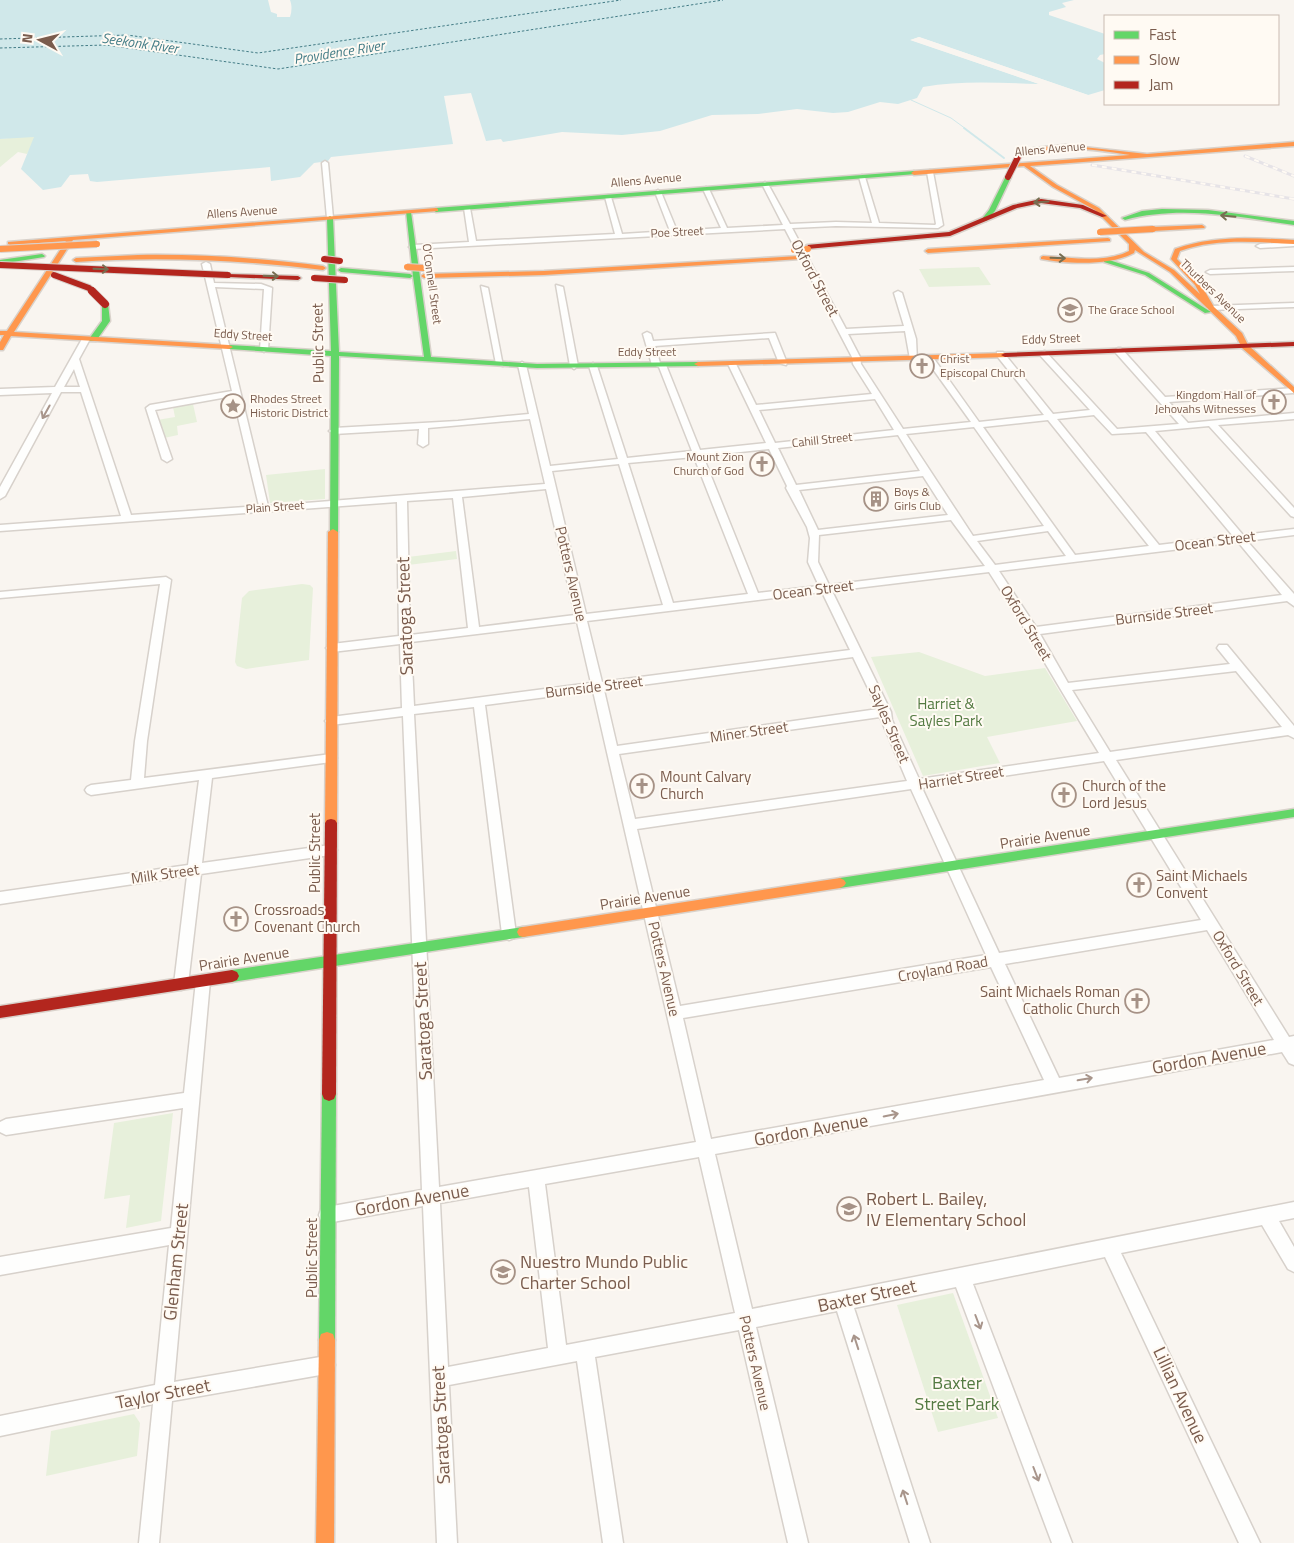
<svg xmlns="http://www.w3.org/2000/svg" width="1294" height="1543" viewBox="0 0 1294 1543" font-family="'Titillium Web',sans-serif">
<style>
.green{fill:#e7f0db}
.water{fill:#d0e8ea}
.pier{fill:#f9f5f0}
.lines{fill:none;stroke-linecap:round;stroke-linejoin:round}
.stream-far1{stroke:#d0e8ea;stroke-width:1}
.stream{stroke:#d0e8ea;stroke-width:2}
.ferry{stroke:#437c86;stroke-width:1;stroke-dasharray:2.5 2;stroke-linecap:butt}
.street-casing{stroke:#d7d1cb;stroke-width:3}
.fast-casing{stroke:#d9d2cb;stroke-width:3}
.slow-casing{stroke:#d9d2cb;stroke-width:3}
.jam-casing{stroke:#d9d2cb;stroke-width:3}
.street{fill:#fefefd;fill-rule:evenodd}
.fast{fill:#63d668;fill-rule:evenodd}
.slow{fill:#ff974d;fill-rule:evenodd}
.jam{fill:#b3261e;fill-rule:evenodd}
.rail-casing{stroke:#e6e3e7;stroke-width:3}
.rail{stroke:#fffaf3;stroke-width:2;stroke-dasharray:5;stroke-linecap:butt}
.slow-bridge-casing{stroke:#dad1cc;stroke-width:8;stroke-linecap:butt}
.jam-bridge-far1-casing{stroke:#dad1cc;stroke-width:8;stroke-linecap:butt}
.jam-bridge-casing{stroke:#dad1cc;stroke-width:9;stroke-linecap:butt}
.slow-bridge{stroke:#ff974d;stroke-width:6}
.jam-bridge-far1{stroke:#b3261e;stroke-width:6}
.jam-bridge{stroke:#b3261e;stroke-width:8}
.oneway{stroke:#776e51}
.oneway2{stroke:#a8958b}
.labels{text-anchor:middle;stroke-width:4;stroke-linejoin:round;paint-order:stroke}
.far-street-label{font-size:12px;fill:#7a5c4d;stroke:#fffaf3}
.far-poi-label{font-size:12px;fill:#7a5c4d;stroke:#fffaf3;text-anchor:start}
.far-water-label{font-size:14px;font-style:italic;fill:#437c86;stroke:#fffaf3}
.street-label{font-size:15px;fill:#7a5c4d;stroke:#fffaf3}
.park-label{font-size:15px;fill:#537a41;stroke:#fffaf3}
.poi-label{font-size:15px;fill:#7a5c4d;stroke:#fffaf3;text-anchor:start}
.near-street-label{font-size:18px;fill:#7a5c4d;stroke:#fffaf3}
.near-poi-label{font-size:18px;fill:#7a5c4d;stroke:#fffaf3;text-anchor:start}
.near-park-label{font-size:18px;fill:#537a41;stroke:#fffaf3}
</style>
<rect width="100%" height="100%" fill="#f9f5f0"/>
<g class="green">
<polygon points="28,136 34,137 35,139 27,154 18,152 0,167 0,139"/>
<polygon points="979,267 991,285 929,287 919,269"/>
<polygon points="193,404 197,422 177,426 178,435 164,438 157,420 175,417 173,407"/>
<polygon points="325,469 325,499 270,503 266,475"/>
<polygon points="456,551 457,559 408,565 408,557"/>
<polygon points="302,584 310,585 313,588 309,660 246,669 237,666 235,662 242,598 249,591"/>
<polygon points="919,652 985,676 1045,668 1077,721 987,737 1000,763 923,776 871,657"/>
<polygon points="173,1113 161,1221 126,1228 130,1195 104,1199 114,1123"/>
<polygon points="953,1293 998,1418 938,1432 897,1305"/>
<polygon points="134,1414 140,1423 137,1456 46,1476 51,1431"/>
</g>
<path class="water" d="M 0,0 L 268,0 L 271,12 L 277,14 L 277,17 L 290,17 C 292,11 292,5 290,0 L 1074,0 L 1062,3 L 1066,7 L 1049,12 L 1049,15 L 1105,34 L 1105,54 L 1100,55 L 1097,59 L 1105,63 L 1105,90 L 1088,95 L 919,37 L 911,40 L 1039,84 C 1000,83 962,80 923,87 L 917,98 L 898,104 L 880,102 L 848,112 L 833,113 L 797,109 L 758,114 L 712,115 L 660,131 L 622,135 L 562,132 L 503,142 L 501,139 L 486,141 L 471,93 L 444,96 L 453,144 L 331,157 L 328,161 L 314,163 L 300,177 L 271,181 L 270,167 L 97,182 L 90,181 L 88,174 L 70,175 L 61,187 L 43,190 L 21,169 L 34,137 L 0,139 Z"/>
<polygon class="pier" points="919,37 1088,95 1084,96 917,40 1040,82 1042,85 910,40"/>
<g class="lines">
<polyline class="stream-far1" points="911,100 951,118 966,129"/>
<polyline class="stream" points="964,128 1004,158"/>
<g class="ferry">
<polyline points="0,39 127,35 258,53 621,0"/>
<polyline points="0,48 106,45 278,69 723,0"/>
</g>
<g class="street-casing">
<g id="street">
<polygon points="325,161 328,163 333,218 330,220 327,218 322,163"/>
<path d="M 930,170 L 933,172 L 943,225 L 938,228 L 836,226 L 792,228 L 846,329 L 904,326 L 894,293 L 898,291 L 902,293 L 916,339 L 917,361 L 910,359 L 905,331 L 848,334 L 860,357 L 861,364 L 903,429 L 971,422 L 925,358 L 929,356 L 932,356 L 979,422 L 1044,415 L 997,356 L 997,352 L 1003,352 L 1053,414 L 1090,410 L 1038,353 L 1045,351 L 1117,429 L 1179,424 L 1115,352 L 1114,350 L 1118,348 L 1121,348 L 1165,397 L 1294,388 L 1293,393 L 1169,402 L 1188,423 L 1294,413 L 1294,419 L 1218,425 L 1294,508 L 1294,517 L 1291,516 L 1209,426 L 1155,431 L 1243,535 L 1294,529 L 1294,535 L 1247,541 L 1294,594 L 1294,606 L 1287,601 L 1040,634 L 1068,683 L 1230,664 L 1217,648 L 1219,645 L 1227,645 L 1294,726 L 1294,738 L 1288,735 L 1116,760 L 1289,1037 L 1294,1036 L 1294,1065 L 1289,1063 L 1282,1052 L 715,1154 L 752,1309 L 1294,1202 L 1294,1218 L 1279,1221 L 1294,1247 L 1294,1272 L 1288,1269 L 1262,1225 L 1121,1253 L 1260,1543 L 1239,1543 L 1105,1257 L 973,1284 L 1072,1543 L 1052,1543 L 956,1287 L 854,1308 L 930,1543 L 910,1543 L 837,1311 L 756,1327 L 808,1543 L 788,1543 L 739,1330 L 595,1357 L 623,1543 L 603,1543 L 577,1361 L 449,1385 L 457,1543 L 437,1543 L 423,1206 L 327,1223 L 321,1221 L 319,1215 L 321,1209 L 327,1207 L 422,1190 L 403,716 L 331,725 L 325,721 L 331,717 L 402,708 L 400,644 L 332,652 L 326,648 L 332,644 L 399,636 L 397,502 L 0,531 L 0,525 L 121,516 L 81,392 L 61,392 L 5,496 L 0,499 L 0,487 L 52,393 L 0,395 L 0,389 L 55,387 L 82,339 L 89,337 L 90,339 L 79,359 L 131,515 L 259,506 L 233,396 L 155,410 L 172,459 L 167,462 L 162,459 L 146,408 L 150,405 L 232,391 L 202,264 L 206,262 L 210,264 L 214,283 L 261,284 L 272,288 L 268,350 L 264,352 L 260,350 L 264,289 L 215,287 L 268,506 L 545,484 L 530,419 L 428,428 L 428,444 L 423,447 L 418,444 L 419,429 L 334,434 L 329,431 L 334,428 L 458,421 L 529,414 L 518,365 L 522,362 L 526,365 L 550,466 L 618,459 L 589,366 L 593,363 L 597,366 L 627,458 L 692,451 L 659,367 L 652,365 L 643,334 L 647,332 L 651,334 L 653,341 L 775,333 L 787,363 L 786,365 L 779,363 L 769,338 L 655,346 L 660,363 L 666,365 L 700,450 L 766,443 L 728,364 L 729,362 L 736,364 L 756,405 L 872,394 L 853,364 L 852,357 L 785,229 L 413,249 L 409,247 L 413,245 L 469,242 L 464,208 L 467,206 L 470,208 L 476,241 L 615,234 L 605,197 L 608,195 L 611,197 L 622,234 L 670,231 L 655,192 L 658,190 L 661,192 L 677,231 L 721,228 L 703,189 L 706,187 L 709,189 L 727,228 L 783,225 L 762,184 L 765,182 L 768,184 L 790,224 L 836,222 L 872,223 L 859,177 L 862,175 L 865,177 L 879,223 L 935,225 L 936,224 L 927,172 ZM 74,369 L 80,387 L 64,387 ZM 875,399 L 894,430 L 775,443 L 759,410 ZM 1094,415 L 1112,434 L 1146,432 L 1233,536 L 1159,545 L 1057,419 ZM 1048,420 L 1149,546 L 1075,555 L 983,427 ZM 974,427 L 1044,526 L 973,536 L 906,434 ZM 898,435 L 920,471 L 796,485 L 778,448 ZM 769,449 L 787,486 L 786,488 L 807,527 L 810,538 L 808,562 L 819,586 L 758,593 L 703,456 ZM 694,457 L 748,594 L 673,603 L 628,463 ZM 619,464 L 663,605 L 586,614 L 552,471 ZM 923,476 L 948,515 L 818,530 L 799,490 ZM 546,489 L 575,615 L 479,627 L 462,497 ZM 453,498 L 468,628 L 410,635 L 407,501 ZM 951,520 L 985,566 L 829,585 L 818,562 L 819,535 ZM 1048,531 L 1066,556 L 995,565 L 977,541 ZM 1238,542 L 1282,595 L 1036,627 L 999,571 ZM 989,572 C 1028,632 1062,693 1099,753 L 919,779 L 892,720 L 891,712 L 832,591 ZM 822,592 L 850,650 L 602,682 L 587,621 ZM 577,622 L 591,683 L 414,706 L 411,642 ZM 853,657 L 878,709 L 617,746 L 604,690 ZM 1236,671 L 1282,727 L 1110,752 L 1072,690 ZM 593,691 L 696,1142 L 439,1187 L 414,714 L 474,707 L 502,934 L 504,938 L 509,940 L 514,938 L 516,934 L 485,705 ZM 880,717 L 907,781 L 635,819 L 619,754 ZM 1104,761 L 1201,920 L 999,953 L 922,788 ZM 911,789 L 986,955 L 680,1006 L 637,829 ZM 1207,930 L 1274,1040 L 1059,1078 L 1005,964 ZM 991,967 L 1044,1080 L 711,1139 L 683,1018 ZM 699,1157 L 735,1313 L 566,1345 L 545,1184 ZM 529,1187 L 548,1348 L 448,1367 L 440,1203 Z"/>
<polygon points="1294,242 1294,246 1260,248 1256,246 1260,244"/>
<polygon points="1294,267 1294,271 1210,274 1206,272 1210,270"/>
<polygon points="556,285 563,287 578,366 574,369 570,366"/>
<polygon points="481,286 488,288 503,366 496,364"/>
<polygon points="1294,303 1294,307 1211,310 1207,308 1211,306"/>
<polygon points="166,577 171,580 147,741 144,778 331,754 337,758 331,762 212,778 202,863 330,845 335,846 337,850 335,854 330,855 201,874 188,984 186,988 181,990 176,988 174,984 187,876 0,904 0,892 188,865 199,780 91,795 87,793 85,790 87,787 91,785 131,780 135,741 160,584 0,598 0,592"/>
<polygon points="203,975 208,977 210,981 174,1382 326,1356 333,1358 335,1365 333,1372 326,1374 172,1401 159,1543 139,1543 153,1404 0,1436 0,1416 155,1385 169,1245 0,1275 0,1257 171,1228 183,1108 6,1135 0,1132 0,1122 6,1119 184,1093 196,981 198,977"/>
</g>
</g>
<g class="fast-casing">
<g id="fast">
<polygon points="914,171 916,174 436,212 433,210 436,208"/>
<polygon points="1006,176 1011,177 995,211 986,221 982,221 981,220 989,210"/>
<path d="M 1162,209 L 1208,210 L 1294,221 L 1294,225 C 1238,217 1181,205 1125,220 L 1122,218 L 1142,211 Z"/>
<polygon points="406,211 411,212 431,357 537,364 698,362 702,364 698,366 537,368 339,356 338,532 336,534 330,534 331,356 229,349 225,347 229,345 331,351 327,218 330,216 333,218 339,352 424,357 413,276 410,278 341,272 338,270 341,268 410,274 413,276"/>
<polygon points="42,254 45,256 44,257 0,264 0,260"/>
<polygon points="1106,259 1149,273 1211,312 1205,313 1145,275 1104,262 1104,260"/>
<polygon points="105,302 108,304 110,321 96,341 90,341 89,339 102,321 102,304"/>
<polygon points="1294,809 1294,817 840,888 836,886 834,883 836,880 840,878"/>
<polygon points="523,927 527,928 529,932 527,936 523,937 232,982 227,980 225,976 227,972 232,970"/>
<polygon points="329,1087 334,1089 336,1094 335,1340 333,1346 327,1348 321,1346 319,1340 322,1094 324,1089"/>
</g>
</g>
<g class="slow-casing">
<g id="slow">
<path d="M 1294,142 L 1294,146 L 1030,166 L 1057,185 L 1099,208 L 1144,252 L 1174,270 L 1200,294 L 1195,285 L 1171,259 L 1175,249 C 1214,235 1253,238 1294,240 L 1294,244 C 1255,242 1217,238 1180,251 L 1177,259 L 1200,283 L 1214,307 L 1242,333 L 1248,345 L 1294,387 L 1294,393 L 1242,348 L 1236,336 L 1170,272 L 1135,250 L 1134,253 C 1110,266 1068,264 1041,259 L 1041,257 L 1043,256 C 1070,257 1103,264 1129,251 L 1129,244 L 1095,210 L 1053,187 L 1024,166 L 914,175 L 911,173 L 914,171 L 1130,155 C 1088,149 1061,144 1019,157 L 1016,155 L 1034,148 L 1065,145 L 1147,154 Z"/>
<polygon points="436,208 438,209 438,211 73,240 14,332 229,345 233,347 229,349 11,336 3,350 0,350 0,342 4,335 0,335 0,331 7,331 66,241 10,245 8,244 8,242"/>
<polygon points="1202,225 1205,227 1204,228 1153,231 1150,229 1153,227"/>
<polygon points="1108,238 1110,239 1110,241 928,253 925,251 928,249"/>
<path d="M 138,255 C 200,254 261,258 323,266 L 326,268 L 323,270 C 241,260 159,256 76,262 L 73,260 L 76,258 Z"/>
<polygon points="798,256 800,257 800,259 544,275 424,278 421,276 424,274 544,271"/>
<polygon points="1005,353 1009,355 1008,357 698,366 694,364 698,362"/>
<polygon points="333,529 338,532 337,823 335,826 327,826 325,823 328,532"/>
<polygon points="840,878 844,880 846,883 844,886 840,888 523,937 519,936 517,932 519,928 523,927"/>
<polygon points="327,1332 333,1334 335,1340 334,1543 316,1543 319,1340 321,1334"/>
</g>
</g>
<g class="jam-casing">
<g id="jam">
<polygon points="1041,199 1083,205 1107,216 1102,217 1080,208 1041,203 1017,208 950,236 807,249 804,247 807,245 949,232 1013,205"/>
<polygon points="226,274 298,276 301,278 298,280 228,277 226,276"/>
<polygon points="1294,342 1294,346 1005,357 1001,355 1005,353"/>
<polygon points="331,819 335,820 337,823 336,1094 334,1099 329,1101 324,1099 322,1094 325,823 327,820"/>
<polygon points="232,970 237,972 239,976 237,980 232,982 0,1018 0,1006"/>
</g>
</g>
<use href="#street" class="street"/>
<use href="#fast" class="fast"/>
<use href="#slow" class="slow"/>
<use href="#jam" class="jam"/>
<g class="rail-casing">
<g id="rail">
<polyline points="1245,156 1294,176"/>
<polyline points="1092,165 1294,199"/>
</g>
</g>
<use href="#rail" class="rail"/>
<g class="slow-bridge-casing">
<g id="slow-bridge">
<polyline points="1100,232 1153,229"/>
<polyline points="0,249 97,244"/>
<polyline points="794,250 808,249"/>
<polyline points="407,267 424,268"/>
</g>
</g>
<g class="jam-bridge-far1-casing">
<g id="jam-bridge-far1">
<polyline points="1008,177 1019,155"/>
<polyline points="324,259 340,261"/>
<polyline points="0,265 228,275"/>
<polyline points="54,275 89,288 94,293"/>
<polyline points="314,278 345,280"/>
</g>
</g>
<g class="jam-bridge-casing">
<polyline id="jam-bridge" points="92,291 105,304"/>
</g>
<use href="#slow-bridge" class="slow-bridge"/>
<use href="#jam-bridge-far1" class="jam-bridge-far1"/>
<use href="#jam-bridge" class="jam-bridge"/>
</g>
<defs><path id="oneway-shaft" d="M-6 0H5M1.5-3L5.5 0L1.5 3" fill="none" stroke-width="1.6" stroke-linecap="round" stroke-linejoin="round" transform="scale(1.25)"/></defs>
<g class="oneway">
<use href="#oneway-shaft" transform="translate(1041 202) rotate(176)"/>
<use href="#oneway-shaft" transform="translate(1228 216) rotate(-175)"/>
<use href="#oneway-shaft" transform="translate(1058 258) rotate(2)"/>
<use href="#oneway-shaft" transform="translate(101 269) rotate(2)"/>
<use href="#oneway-shaft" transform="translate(271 276) rotate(2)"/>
</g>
<g class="oneway2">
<use href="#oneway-shaft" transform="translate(46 412) rotate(119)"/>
<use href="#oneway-shaft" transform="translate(1085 1079) rotate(-10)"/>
<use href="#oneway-shaft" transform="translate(891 1115) rotate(-11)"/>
<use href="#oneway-shaft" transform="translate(978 1322) rotate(69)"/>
<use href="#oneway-shaft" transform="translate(856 1342) rotate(-108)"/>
<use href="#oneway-shaft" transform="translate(1036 1474) rotate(69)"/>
<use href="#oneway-shaft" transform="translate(905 1497) rotate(-108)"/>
</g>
<defs>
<g id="school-ring" transform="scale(1.25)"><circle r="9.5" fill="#fffaf3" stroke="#a69286" stroke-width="1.5"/><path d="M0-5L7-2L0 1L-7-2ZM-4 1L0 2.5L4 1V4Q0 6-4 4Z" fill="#a69286"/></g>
<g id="church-ring" transform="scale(1.25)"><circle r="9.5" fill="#fffaf3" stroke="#a69286" stroke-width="1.5"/><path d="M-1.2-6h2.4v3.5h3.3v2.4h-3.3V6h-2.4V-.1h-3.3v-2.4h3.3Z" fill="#a69286"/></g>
<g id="sight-ring" transform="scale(1.25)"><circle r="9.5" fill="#fffaf3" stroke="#a69286" stroke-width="1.5"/><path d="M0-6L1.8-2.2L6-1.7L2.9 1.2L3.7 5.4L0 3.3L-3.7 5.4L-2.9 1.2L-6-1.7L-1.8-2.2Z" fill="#a69286"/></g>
<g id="building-ring" transform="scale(1.25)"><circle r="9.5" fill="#fffaf3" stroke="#a69286" stroke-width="1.5"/><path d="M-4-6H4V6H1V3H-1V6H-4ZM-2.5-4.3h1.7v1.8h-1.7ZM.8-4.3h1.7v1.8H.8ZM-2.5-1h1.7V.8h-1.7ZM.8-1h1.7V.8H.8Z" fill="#a69286"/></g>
</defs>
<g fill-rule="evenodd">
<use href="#school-ring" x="1070" y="310"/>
<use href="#church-ring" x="922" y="366"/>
<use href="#church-ring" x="1274" y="402"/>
<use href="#sight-ring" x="233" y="406"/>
<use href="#church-ring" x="762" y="464"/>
<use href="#building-ring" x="876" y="499"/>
<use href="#church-ring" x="642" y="786"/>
<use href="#church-ring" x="1064" y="795"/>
<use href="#church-ring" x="1139" y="885"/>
<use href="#church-ring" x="236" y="919"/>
<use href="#church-ring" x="1137" y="1001"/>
<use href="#school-ring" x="849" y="1209"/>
<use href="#school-ring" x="503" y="1272"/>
</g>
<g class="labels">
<g class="far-street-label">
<text transform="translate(1050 149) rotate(-5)" y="4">Allens Avenue</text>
<text transform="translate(646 180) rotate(-5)" y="4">Allens Avenue</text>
<text transform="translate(242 212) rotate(-4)" y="4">Allens Avenue</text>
<text transform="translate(677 232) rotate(-3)" y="4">Poe Street</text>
<text transform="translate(432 284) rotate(82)" y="4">O'Connell Street</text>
<text transform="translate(1213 291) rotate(44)" y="4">Thurbers Avenue</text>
<text transform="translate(243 335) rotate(4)" y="4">Eddy Street</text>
<text transform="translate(1051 339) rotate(-2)" y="4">Eddy Street</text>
<text x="647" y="356">Eddy Street</text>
<text transform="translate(822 440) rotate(-6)" y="4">Cahill Street</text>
<text transform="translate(275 507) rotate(-4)" y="4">Plain Street</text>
</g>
<g class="far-poi-label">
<text x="1088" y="314">The Grace School</text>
<text x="940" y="363">Christ<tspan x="940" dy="14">Episcopal Church</tspan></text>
<text x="1256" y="399" text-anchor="end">Kingdom Hall of<tspan x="1256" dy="14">Jehovahs Witnesses</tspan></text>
<text x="250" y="403">Rhodes Street<tspan x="250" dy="14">Historic District</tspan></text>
<text x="744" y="461" text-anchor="end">Mount Zion<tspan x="744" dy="14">Church of God</tspan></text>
<text x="894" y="496">Boys &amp;<tspan x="894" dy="14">Girls Club</tspan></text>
</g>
<g class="far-water-label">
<text transform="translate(140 43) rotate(8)" y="5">Seekonk River</text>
<text transform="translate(339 52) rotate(-9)" y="5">Providence River</text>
</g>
<g class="street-label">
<text transform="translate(815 278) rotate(62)" y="5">Oxford Street</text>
<text transform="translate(318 343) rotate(-91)" y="5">Public Street</text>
<text transform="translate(1215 541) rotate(-7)" y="5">Ocean Street</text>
<text transform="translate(571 574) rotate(77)" y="5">Potters Avenue</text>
<text transform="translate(813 590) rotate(-7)" y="5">Ocean Street</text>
<text transform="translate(1164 614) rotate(-7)" y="5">Burnside Street</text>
<text transform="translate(1026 623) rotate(59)" y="5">Oxford Street</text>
<text transform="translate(594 687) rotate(-7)" y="5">Burnside Street</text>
<text transform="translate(889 724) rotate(67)" y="5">Sayles Street</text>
<text transform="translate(749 732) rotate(-8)" y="5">Miner Street</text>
<text transform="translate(961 778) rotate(-9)" y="5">Harriet Street</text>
<text transform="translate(1045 837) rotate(-9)" y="5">Prairie Avenue</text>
<text transform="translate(315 853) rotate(-90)" y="5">Public Street</text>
<text transform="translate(165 874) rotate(-8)" y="5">Milk Street</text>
<text transform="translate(645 898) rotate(-9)" y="5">Prairie Avenue</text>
<text transform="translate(244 959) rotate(-9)" y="5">Prairie Avenue</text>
<text transform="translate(1238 968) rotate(59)" y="5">Oxford Street</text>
<text transform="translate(664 969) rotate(77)" y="5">Potters Avenue</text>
<text transform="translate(943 969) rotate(-10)" y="5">Croyland Road</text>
<text transform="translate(312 1258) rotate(-90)" y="5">Public Street</text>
<text transform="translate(755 1363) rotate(77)" y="5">Potters Avenue</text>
</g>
<g class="park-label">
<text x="946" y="709">Harriet &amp;<tspan x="946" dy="17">Sayles Park</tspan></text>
</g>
<g class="poi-label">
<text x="660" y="782">Mount Calvary<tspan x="660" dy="17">Church</tspan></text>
<text x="1082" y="791">Church of the<tspan x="1082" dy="17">Lord Jesus</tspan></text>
<text x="1156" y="881">Saint Michaels<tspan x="1156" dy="17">Convent</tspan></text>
<text x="254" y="915">Crossroads<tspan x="254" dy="17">Covenant Church</tspan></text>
<text x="1120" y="997" text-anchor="end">Saint Michaels Roman<tspan x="1120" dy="17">Catholic Church</tspan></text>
</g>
<g class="near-street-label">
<text transform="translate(405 616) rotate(-92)" y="6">Saratoga Street</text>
<text transform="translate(423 1021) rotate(-93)" y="6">Saratoga Street</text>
<text transform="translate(1209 1058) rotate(-10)" y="6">Gordon Avenue</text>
<text transform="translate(811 1130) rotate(-10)" y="6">Gordon Avenue</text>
<text transform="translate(412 1200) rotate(-10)" y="6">Gordon Avenue</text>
<text transform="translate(176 1262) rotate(-84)" y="6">Glenham Street</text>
<text transform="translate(867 1296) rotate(-12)" y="6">Baxter Street</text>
<text transform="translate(163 1394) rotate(-11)" y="6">Taylor Street</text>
<text transform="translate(1180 1395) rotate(65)" y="6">Lillian Avenue</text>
<text transform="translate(441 1425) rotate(-93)" y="6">Saratoga Street</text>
</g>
<g class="near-poi-label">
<text x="866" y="1205">Robert L. Bailey,<tspan x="866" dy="21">IV Elementary School</tspan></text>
<text x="520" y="1268">Nuestro Mundo Public<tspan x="520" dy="21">Charter School</tspan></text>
</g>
<g class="near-park-label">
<text x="957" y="1389">Baxter<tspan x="957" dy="21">Street Park</tspan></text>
</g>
</g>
<rect x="1104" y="15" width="175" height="90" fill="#fffaf3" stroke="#cabbb1"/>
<rect x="1114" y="31" width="25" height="8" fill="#63d668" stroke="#cabbb1"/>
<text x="1149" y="40" font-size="15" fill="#7a5c4d">Fast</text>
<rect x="1114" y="56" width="25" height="8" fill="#ff974d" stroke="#cabbb1"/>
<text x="1149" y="65" font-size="15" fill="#7a5c4d">Slow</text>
<rect x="1114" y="81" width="25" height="8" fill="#b3261e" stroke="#cabbb1"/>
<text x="1149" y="90" font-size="15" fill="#7a5c4d">Jam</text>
<g transform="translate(40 40) rotate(277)" stroke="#fffaf3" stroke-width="4" paint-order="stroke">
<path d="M0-4L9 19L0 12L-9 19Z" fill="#7a5c4d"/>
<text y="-8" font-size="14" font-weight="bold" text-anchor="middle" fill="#7a5c4d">N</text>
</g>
</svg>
